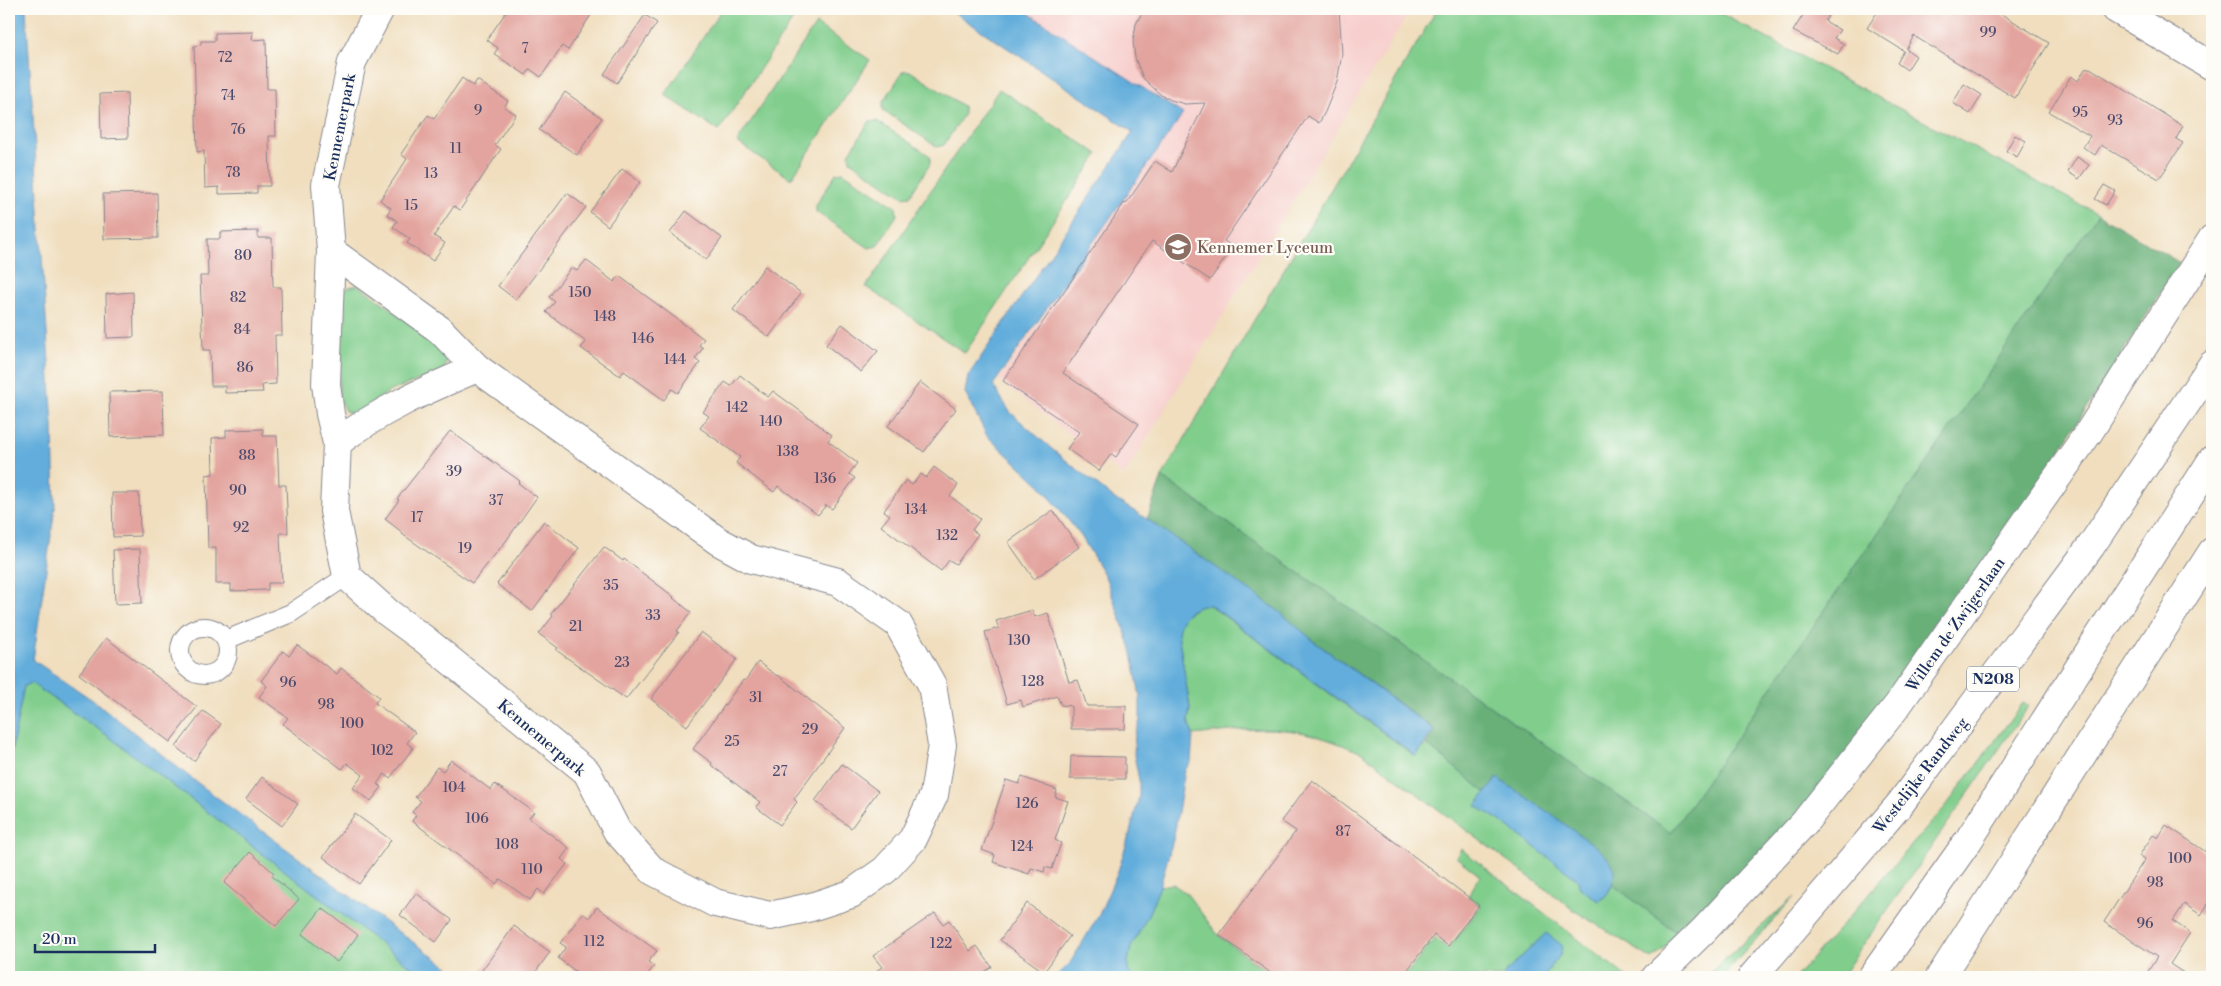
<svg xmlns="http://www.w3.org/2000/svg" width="2221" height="986" viewBox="0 0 2221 986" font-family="'Libre Bodoni',serif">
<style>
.built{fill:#f7d0ce}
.green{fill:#80cd8c;stroke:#4e7e75}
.forest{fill:#68b078;stroke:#42706b}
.water{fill:#62addb;stroke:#3e6e9c}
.building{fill:#e3a49f}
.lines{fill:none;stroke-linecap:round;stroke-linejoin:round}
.service-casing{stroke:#86868e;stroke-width:20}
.minor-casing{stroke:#86868e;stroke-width:30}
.primary-casing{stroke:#86868e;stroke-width:30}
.service{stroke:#fff;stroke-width:18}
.minor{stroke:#fff;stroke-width:28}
.primary{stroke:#fff;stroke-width:28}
.labels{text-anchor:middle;stroke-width:4.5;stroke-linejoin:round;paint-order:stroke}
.number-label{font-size:14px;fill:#4d4c6e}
.shield{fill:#fdfcf7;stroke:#5f6c8c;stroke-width:1}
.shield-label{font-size:15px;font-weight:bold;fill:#1b2f5e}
.street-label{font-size:16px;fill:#1b2f5e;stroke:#fdfcf7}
.education-label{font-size:16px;fill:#785e54;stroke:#fdfcf7;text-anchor:start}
</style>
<rect width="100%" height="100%" fill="#fdfcf7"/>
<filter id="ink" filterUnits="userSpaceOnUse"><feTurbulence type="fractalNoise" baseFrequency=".02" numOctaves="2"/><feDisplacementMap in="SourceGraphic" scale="10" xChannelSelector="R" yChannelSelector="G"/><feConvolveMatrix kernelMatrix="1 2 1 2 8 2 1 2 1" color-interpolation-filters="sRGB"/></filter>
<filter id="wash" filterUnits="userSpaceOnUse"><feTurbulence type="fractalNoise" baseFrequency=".0096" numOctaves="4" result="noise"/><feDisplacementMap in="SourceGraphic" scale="20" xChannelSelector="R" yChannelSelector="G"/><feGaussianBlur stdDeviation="1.12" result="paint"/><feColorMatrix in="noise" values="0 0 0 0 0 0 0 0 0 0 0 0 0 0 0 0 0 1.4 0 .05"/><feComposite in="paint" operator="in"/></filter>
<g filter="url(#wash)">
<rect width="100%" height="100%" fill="#f0debe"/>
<polygon class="built" points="1022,9 1411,9 1124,476 999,380 1182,114"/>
<g class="green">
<polygon points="722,9 793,9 798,12 719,131 665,95"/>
<polygon points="1437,9 1712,9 2098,214 1671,833 1162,477"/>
<polygon points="816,24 870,60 791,179 737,142"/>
<polygon points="903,71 910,71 963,106 964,114 944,145 937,147 883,110 883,103"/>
<polygon points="999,89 1098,154 965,353 866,287"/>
<polygon points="877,121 930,156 930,164 910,196 903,197 850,161 849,154 869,122"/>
<polygon points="843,172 896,207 897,215 877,246 869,248 816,212 816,205 836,173"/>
<path d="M 358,285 L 441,344 C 448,355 448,360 443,371 L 390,391 L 355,415 L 345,411 L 339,398 L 340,294 L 349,287 Z"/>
<path d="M 1209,605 L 1415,756 L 1426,744 L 1486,793 L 1476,806 L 1499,820 L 1578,880 L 1580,888 L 1603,899 L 1613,885 L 1680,935 L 1652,959 L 1578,913 L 1362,753 C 1338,743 1312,732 1285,730 C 1255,727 1224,732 1193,735 L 1188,721 L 1190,708 L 1178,633 L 1179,621 C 1188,612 1197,606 1209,605 Z"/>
<polygon points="31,683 108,736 424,977 9,977 9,763 24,685"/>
<polygon points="2023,703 2029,706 1841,977 1796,977 1946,806"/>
<polygon points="1461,849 1627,977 1543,977 1561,954 1546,933 1501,977 1404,977 1435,938 1448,949 1481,906 1468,896 1480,876 1456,857"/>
<polygon points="1173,884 1187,894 1218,935 1274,977 1134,977 1128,971 1127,966 1131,947 1148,915 1160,886"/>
<polygon points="1794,897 1722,977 1704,977 1705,977"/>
</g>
<polygon class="forest" points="2098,214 2180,263 1979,576 1828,787 1680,935 1613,885 1614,870 1497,778 1486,793 1426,744 1435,730 1315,642 1279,612 1147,519 1162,477 1671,833"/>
<g class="water">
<polygon points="9,9 26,9 53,426 55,508 33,660 97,703 191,778 393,928 463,977 424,977 108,736 31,683 24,686 9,763"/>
<path d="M 949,9 L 1022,9 L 1183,114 L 993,385 L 1010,412 L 1053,450 L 1116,500 L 1147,519 L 1280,612 L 1316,643 L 1434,730 L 1416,756 L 1210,605 C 1192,606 1180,615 1178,633 L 1190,708 L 1188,721 L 1193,735 L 1191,762 L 1185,770 L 1174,836 L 1160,886 L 1148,915 L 1131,947 L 1128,961 L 1128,971 L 1134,977 L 1056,977 L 1070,963 L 1099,915 L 1118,871 L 1129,836 L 1139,797 L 1139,780 L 1134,755 L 1135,734 L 1140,721 L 1140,697 L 1131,648 L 1105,576 L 1081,536 L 1041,486 L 987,436 L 965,393 L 968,376 L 1133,132 Z"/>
<path d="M 1497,778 C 1523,795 1549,812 1574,831 C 1586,839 1601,849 1610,861 C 1619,873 1611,895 1599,901 L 1580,888 L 1578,880 L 1499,820 L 1476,806 Z"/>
<polygon points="1546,933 1562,945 1561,954 1543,977 1501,977"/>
</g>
<g id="blocks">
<g class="building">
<polygon points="508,9 595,9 568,50 562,46 541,77 530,69 526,75 494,54 498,48 487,40"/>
<polygon points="1144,9 1339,9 1342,54 1337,82 1325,112 1319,123 1308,116 1224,241 1233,247 1210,280 1152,241 1063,373 1139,424 1116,457 1111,454 1099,471 1067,449 1079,432 1003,381 1124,203 1126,204 1155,161 1172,172 1205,103 1185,104 1171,100 1161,95 1143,78 1135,58 1133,42 1136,24"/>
<polygon points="1807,9 1823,9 1830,13 1825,21 1840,30 1834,38 1844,44 1838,54 1793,31"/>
<polygon points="1874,9 1993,9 2049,43 2015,98 1914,36 1906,49 1916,56 1907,70 1897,63 1904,51 1867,28 1878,11"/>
<polygon points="645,15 657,23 617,83 604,74"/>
<polygon points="253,32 252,40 266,39 267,89 275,89 276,136 269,136 270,186 257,186 257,193 219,194 219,187 205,188 204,151 197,152 194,46 201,45 201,41 215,41 215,33"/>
<polygon points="2090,68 2183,126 2176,139 2183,143 2159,179 2101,145 2095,155 2083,147 2090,136 2049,112 2071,76 2078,81 2085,69"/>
<polygon points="462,78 473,86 477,80 508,101 504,107 516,114 495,145 501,149 460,210 454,206 434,236 445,243 433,261 407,243 410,239 393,227 397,221 387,214 391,208 380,200 407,159 401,154 428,115 434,119"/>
<polygon points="1964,84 1982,95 1970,114 1953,103"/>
<polygon points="565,92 602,118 577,155 539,130"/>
<polygon points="127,93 128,138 101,139 100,94"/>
<polygon points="2015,135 2026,141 2017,157 2006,151"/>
<polygon points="2077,157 2089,165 2079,179 2068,172"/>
<polygon points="622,169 640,182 608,226 590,212"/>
<polygon points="2104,185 2115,191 2106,205 2095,199"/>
<polygon points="157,193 158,238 104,239 103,194"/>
<polygon points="567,193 586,207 516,300 498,286"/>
<polygon points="686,211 722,238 706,260 670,233"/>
<polygon points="258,231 258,238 272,238 273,287 281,287 282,335 275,335 276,384 262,385 263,392 225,393 225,386 211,386 210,350 203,350 200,276 208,276 207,239 220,239 220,232"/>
<polygon points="586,260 614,282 619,276 704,339 699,345 703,348 695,359 700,363 678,393 672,389 664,400 624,371 620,376 581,348 586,342 546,312 555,302 549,297 572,267 577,271"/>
<polygon points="765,266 801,293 769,337 733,310"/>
<polygon points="133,292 134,337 107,338 106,294"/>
<polygon points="842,324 878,351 861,372 826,345"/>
<polygon points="740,375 768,397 773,391 803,413 832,435 828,441 857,463 849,474 855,478 832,509 826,505 818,515 778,486 774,492 736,463 740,457 700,428 709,416 703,412 725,382 731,386"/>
<polygon points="920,382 956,409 924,452 888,426"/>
<polygon points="163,391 164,435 110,437 109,392"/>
<polygon points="263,429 263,436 277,436 279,485 286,485 288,533 280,533 282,583 268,583 268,590 231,591 231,584 216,584 216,548 208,548 206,475 213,474 212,438 226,437 226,430"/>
<polygon points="450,431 520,481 518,483 537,497 506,541 472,583 402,534 403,533 385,519 399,500 397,499"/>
<polygon points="934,467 958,485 950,496 980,519 972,530 978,534 956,564 949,560 941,571 881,526 890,515 884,511 906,480 912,485 921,474 926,478"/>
<polygon points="112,493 139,493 140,536 113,537"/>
<polygon points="1053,510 1079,547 1034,579 1008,542"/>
<polygon points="544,521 579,548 532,611 497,584"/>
<polygon points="604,547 623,561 624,559 674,597 673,598 691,612 677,631 679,632 626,699 556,650 558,648 539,634 553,616 551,614"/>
<polygon points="140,549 142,603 115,604 113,550"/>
<polygon points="1032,610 1035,617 1048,613 1069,682 1078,680 1087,706 1126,706 1125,729 1071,729 1071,706 1061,705 1057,696 1023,707 1021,700 1007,704 985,632 999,628 996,621"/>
<polygon points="701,632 737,659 687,726 651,699"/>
<polygon points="106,638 197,707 170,742 79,674"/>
<polygon points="297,645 337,674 341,668 361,683 379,697 375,703 415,732 407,743 413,748 390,778 384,774 377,784 382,787 371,801 353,788 363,775 347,763 342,769 283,724 288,718 259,697 267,686 261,681 283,651 289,656"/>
<polygon points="758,662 777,676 778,675 845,728 794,799 797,802 780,825 756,807 760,802 711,765 712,763 693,749 743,680 745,681"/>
<polygon points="203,711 221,724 194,761 176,747"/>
<polygon points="1071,756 1125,757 1125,779 1070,779"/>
<polygon points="451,760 491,790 495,784 534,812 529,818 569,848 561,859 567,864 544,894 538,889 530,900 500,879 496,884 412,821 416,815 412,812 421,801 415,797 437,767 443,771"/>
<polygon points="842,764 878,791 851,828 815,801"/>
<polygon points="262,777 298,804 282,826 246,799"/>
<polygon points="1022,777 1057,790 1055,797 1068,801 1055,840 1061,843 1052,869 1045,867 1044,872 1031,868 1029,874 993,862 995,855 982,850 1006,780 1019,784"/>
<polygon points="1312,780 1479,905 1448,946 1434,935 1402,977 1276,977 1219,935 1296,831 1281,821"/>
<polygon points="355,814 391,840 359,884 323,857"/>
<polygon points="2166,825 2212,856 2212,898 2201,915 2184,904 2173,921 2190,933 2170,964 2185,974 2182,977 2153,977 2147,973 2157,957 2104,922 2145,859 2139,856 2153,835 2158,838"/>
<polygon points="250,852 274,873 272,876 299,899 276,926 224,883"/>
<polygon points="416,893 452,920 436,942 400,915"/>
<polygon points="1027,903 1070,936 1044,972 1000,940"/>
<polygon points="597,907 657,951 648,962 654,966 646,977 583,977 558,958 566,947 560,943 583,913 589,918"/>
<polygon points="322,908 358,935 337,962 302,934"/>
<polygon points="935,913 943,924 949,920 970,951 977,946 992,967 977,977 880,977 876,971 882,967 873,956"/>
<polygon points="514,926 550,952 532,977 492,977 482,970"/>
</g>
</g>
</g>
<g filter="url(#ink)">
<use href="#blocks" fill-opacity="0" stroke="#86868e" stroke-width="1"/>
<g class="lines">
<g class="service-casing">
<g id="service">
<circle cx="204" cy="651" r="24"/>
<polyline points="226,640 291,613 347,576"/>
</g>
</g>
<g class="minor-casing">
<g id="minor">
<polyline points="2116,9 2212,66"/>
<polyline points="331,251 440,330 477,368 718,541 751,559 838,582 898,624 932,685 942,745 934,795 913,839 885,870 851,894 811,907 770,916 715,903 653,871 617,831 587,772 424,639 387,612 347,576 334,511 337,443 330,414 326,384 331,251 326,185 352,62 380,9"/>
<path d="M 337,443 C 379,410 428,389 477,368"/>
<polyline points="1656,977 1704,930 1804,823 1897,706 2089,432 2212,239"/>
<polyline points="1940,977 2212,552"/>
</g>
</g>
<g class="primary-casing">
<g id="primary">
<polyline points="1752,977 1900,804 2091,546 2212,365"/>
<polyline points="1872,977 1968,841 2212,460"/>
</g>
</g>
<use href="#service" class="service"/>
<use href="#minor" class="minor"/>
<use href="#primary" class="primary"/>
</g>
</g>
<defs>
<g id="school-disc" transform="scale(1.4375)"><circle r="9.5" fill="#8d6e63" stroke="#fdfcf7"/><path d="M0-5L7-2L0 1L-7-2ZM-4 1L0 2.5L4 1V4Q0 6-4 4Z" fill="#fff"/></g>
</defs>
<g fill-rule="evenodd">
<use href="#school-disc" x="1178" y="247"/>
</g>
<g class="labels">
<g class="number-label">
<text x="1988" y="37">99</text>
<text x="525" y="53">7</text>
<text x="225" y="62">72</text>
<text x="228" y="100">74</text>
<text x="478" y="115">9</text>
<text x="2080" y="117">95</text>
<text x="2115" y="125">93</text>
<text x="238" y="134">76</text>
<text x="456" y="153">11</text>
<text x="233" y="177">78</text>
<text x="431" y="178">13</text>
<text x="411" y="210">15</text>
<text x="243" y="260">80</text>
<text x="580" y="297">150</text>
<text x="238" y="302">82</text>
<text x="605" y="321">148</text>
<text x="242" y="334">84</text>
<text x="643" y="343">146</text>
<text x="675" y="364">144</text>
<text x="245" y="372">86</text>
<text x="737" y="412">142</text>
<text x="771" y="426">140</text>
<text x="788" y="456">138</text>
<text x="247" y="460">88</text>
<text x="454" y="476">39</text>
<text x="825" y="483">136</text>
<text x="238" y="495">90</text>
<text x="496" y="505">37</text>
<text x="916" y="514">134</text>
<text x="417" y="522">17</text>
<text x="241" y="532">92</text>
<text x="947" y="540">132</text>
<text x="465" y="553">19</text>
<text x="611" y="590">35</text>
<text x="653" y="620">33</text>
<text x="576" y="631">21</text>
<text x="1019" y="645">130</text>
<text x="622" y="667">23</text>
<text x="1033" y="686">128</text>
<text x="288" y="687">96</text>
<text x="756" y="702">31</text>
<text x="326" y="709">98</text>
<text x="352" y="728">100</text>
<text x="810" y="734">29</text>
<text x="732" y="746">25</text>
<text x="382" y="755">102</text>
<text x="780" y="776">27</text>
<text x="454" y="792">104</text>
<text x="1027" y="808">126</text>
<text x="477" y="823">106</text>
<text x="1343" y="836">87</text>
<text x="507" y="849">108</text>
<text x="1022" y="851">124</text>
<text x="2180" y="863">100</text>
<text x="532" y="874">110</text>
<text x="2155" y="887">98</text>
<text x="2145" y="928">96</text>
<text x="594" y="946">112</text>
<text x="941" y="948">122</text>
</g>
<rect class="shield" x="1967" y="666.5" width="52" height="25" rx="4"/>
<g class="shield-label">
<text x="1993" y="684">N208</text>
</g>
<g class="street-label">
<text transform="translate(339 127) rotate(-79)" y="6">Kennemerpark</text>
<text transform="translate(1955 624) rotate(-55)" y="6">Willem de Zwijgerlaan</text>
<text transform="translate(542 737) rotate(40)" y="6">Kennemerpark</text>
<text transform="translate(1920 775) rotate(-52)" y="6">Westelijke Randweg</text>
</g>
<g class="education-label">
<text x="1197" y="253">Kennemer Lyceum</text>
</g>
</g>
<rect width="2221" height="986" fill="none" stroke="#fdfcf7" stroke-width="30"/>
<path d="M35 944v8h120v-8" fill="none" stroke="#1b2f5e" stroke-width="2.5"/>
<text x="42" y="944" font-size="15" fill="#1b2f5e" stroke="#fdfcf7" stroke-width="4" paint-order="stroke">20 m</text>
</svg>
